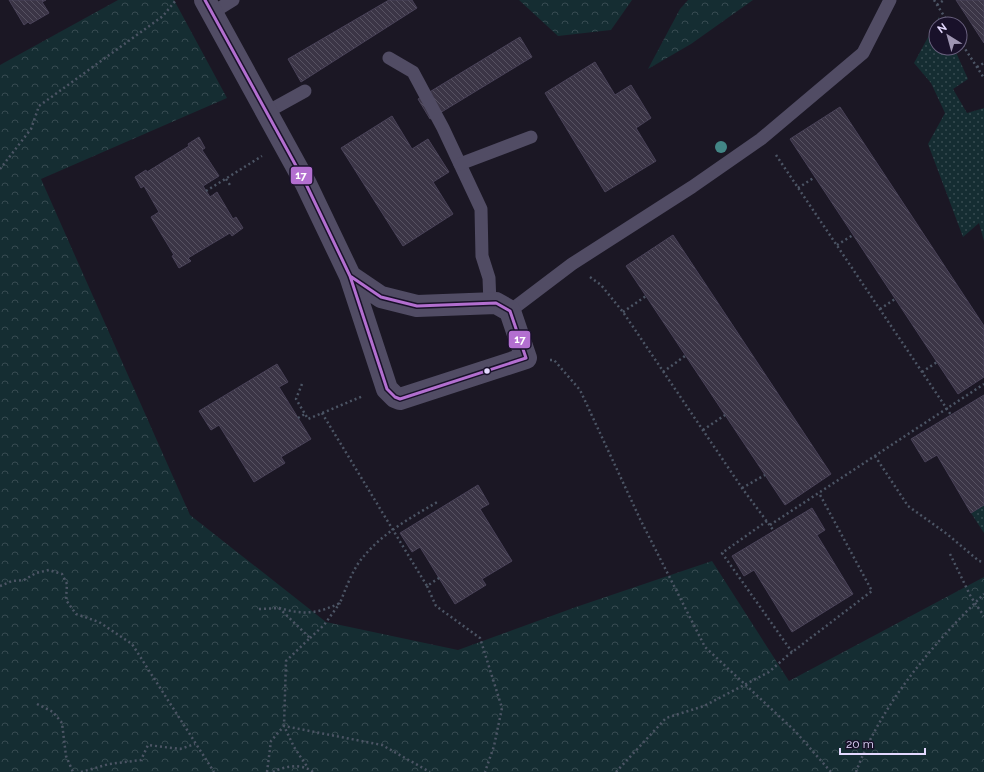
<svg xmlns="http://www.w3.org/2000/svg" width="984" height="772" viewBox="0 0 984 772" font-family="Raleway,sans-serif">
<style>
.green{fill:url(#green-dots)}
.forest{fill:url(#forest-crowns)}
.building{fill:url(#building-back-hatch);stroke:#494258}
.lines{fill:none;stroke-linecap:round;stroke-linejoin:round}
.path{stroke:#4c5565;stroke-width:2.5;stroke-dasharray:2 3;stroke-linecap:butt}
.service{stroke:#514c64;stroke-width:13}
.minor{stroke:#514c64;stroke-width:22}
.bus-1-casing{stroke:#19112a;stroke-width:6}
.bus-1{stroke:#b36fd0;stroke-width:3}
.tree{fill:#438686}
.bus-dot{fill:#e4d9ff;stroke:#19112a;stroke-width:1.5}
.line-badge{stroke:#19112a;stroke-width:1.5}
.badge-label{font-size:11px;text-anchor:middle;font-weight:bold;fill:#fff}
</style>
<defs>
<pattern id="green-dots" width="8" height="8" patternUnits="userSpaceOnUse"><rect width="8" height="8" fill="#152d32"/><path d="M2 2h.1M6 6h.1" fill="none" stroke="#374b51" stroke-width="1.8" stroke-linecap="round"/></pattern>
<pattern id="forest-crowns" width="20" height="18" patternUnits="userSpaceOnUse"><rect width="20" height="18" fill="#152d32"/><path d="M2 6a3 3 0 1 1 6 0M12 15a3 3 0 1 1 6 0" fill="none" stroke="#374b51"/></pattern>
<pattern id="building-back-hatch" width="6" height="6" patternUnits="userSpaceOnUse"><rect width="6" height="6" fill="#3b3546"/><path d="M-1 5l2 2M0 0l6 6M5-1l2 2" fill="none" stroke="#575262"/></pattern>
</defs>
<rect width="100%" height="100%" fill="#1b1724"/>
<g class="green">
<polygon points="939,17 942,24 936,24 936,48 954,48 968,79 953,89 967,113 984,108 984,241 979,223 963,237 928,144 945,113 931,83 914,63"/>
<polygon points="984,505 984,533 971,513"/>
</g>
<g class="forest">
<polygon points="118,0 174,0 227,98 41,179 190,515 326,622 458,650 576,607 712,561 789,681 984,577 984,772 0,772 0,65"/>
<polygon points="519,0 632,0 611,30 558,36"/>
<polygon points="688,0 753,0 691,44 648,69 680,9"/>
</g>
<g class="building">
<polygon points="9,0 46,0 42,2 49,13 30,24 28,22 24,25"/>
<polygon points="389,0 412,0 417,8 301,82 288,59"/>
<polygon points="956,0 984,0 984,43 973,26"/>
<polygon points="520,37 532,57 430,119 418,99"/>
<polygon points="595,62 615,95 631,85 651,118 636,128 656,161 605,192 545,93"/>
<polygon points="840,107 984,326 984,377 958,394 790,139"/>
<polygon points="392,116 412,149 428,139 449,172 433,182 453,214 403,246 341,148"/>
<polygon points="199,137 205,148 202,150 219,176 203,186 210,197 217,192 233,219 236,217 243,228 232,236 230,233 188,258 191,261 179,268 172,256 174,255 151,217 159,212 144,186 141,188 135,177 146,170 147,172 189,146 188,144"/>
<polygon points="673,235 831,474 785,505 626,266"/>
<polygon points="277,364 288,382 279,387 311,439 281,457 285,463 254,482 219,425 211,430 199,411"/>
<polygon points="984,395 984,505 971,513 937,455 925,462 911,439"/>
<polygon points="478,485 489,504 480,509 512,561 482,579 486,585 455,604 420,547 412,552 400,533"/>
<polygon points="812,508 825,530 817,535 853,594 792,632 754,570 744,576 732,556"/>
</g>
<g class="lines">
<g class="path">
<polyline points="934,0 949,24"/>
<polyline points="937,5 944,0"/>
<polyline points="960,41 984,78"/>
<polyline points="977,67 984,63"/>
<polyline points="776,155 951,415"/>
<polyline points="0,169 31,129 39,106 163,16 176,0"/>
<polyline points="226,179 230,185"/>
<polyline points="798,188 815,177"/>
<polyline points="206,191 262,156"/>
<polyline points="837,245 853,235"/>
<polyline points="590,277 601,285 623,312 742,488 774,531"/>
<polyline points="880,309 895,299"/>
<polyline points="623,312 646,296"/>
<polyline points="550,360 554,360 580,390 640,519 705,647 795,731 831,772"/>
<polyline points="663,372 685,356"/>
<polyline points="922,372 937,362"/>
<polyline points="302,384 296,399 308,419 363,396"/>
<polyline points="322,413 427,586 439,578"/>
<polyline points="298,418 305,414"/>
<polyline points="703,430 725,415"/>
<polyline points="875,456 908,506 947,534 979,561 984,562"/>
<polyline points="742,488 765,475"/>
<polyline points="767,521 722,553 792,652"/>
<polyline points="770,525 984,384"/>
<polyline points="950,554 971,597 984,616"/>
<polyline points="0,586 12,581 24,580 36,573 49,570 62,574 67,584 66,600 76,614 99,622 132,644 214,772"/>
<polyline points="427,586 436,606 480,638 502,708 494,746 485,772"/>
<path d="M 279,608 C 304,615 317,614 340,603 C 346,588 353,568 364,556 C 384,532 412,517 439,501"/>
<polyline points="259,609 279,608 310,638 286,661 284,726 294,747 308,768"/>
<polyline points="310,638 324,625 340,603"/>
<polyline points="37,704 53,712 62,723 66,756 73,772"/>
<polyline points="81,772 109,764 141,760 148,745 180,749 195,744"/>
<polyline points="267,772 271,741 284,726 382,745 430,772"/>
<path d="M 273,772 C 285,766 302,763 313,772"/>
<polyline points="616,772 666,718 704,706 769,672 787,656 872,591 819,493"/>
<path d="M 856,772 C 882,703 932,645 984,594"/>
</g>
<g class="service">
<polyline points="212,13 233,0"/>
<polyline points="389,58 413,72 443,128 481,209 482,256 489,278 490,304"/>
<polyline points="267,112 305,91"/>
<polyline points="460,164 531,137"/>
<polyline points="510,311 572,264 692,187 761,139 863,53 890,0"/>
</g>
<polyline class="minor" points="205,0 306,184 350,276 387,389 395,397 400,399 526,358 510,311 496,303 417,306 381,297 350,276"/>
<g class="bus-1-casing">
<polyline id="bus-1" points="205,0 306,184 350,276 387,389 395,397 400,399 526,358 510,311 496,303 417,306 381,297 350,276"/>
</g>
<use href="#bus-1" class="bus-1"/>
</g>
<circle class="tree" cx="721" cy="147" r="6"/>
<circle class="bus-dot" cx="487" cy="371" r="3.5"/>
<g class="line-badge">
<rect x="290" y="166" width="23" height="19" rx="4" fill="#b36fd0"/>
<rect x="508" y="330" width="23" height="19" rx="4" fill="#b36fd0"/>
</g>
<g class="badge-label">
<text x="301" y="179">17</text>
<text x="520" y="343">17</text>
</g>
<g transform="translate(948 36) rotate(323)"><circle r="19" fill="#19112a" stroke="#6a617f"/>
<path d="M0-3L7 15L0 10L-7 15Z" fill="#9e95b2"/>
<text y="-6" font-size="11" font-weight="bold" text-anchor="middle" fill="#e4d9ff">N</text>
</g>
<path d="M840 748v6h85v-6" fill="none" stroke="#e4d9ff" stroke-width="2"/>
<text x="846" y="748" font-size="12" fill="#e4d9ff" stroke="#19112a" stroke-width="3" paint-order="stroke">20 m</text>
</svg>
